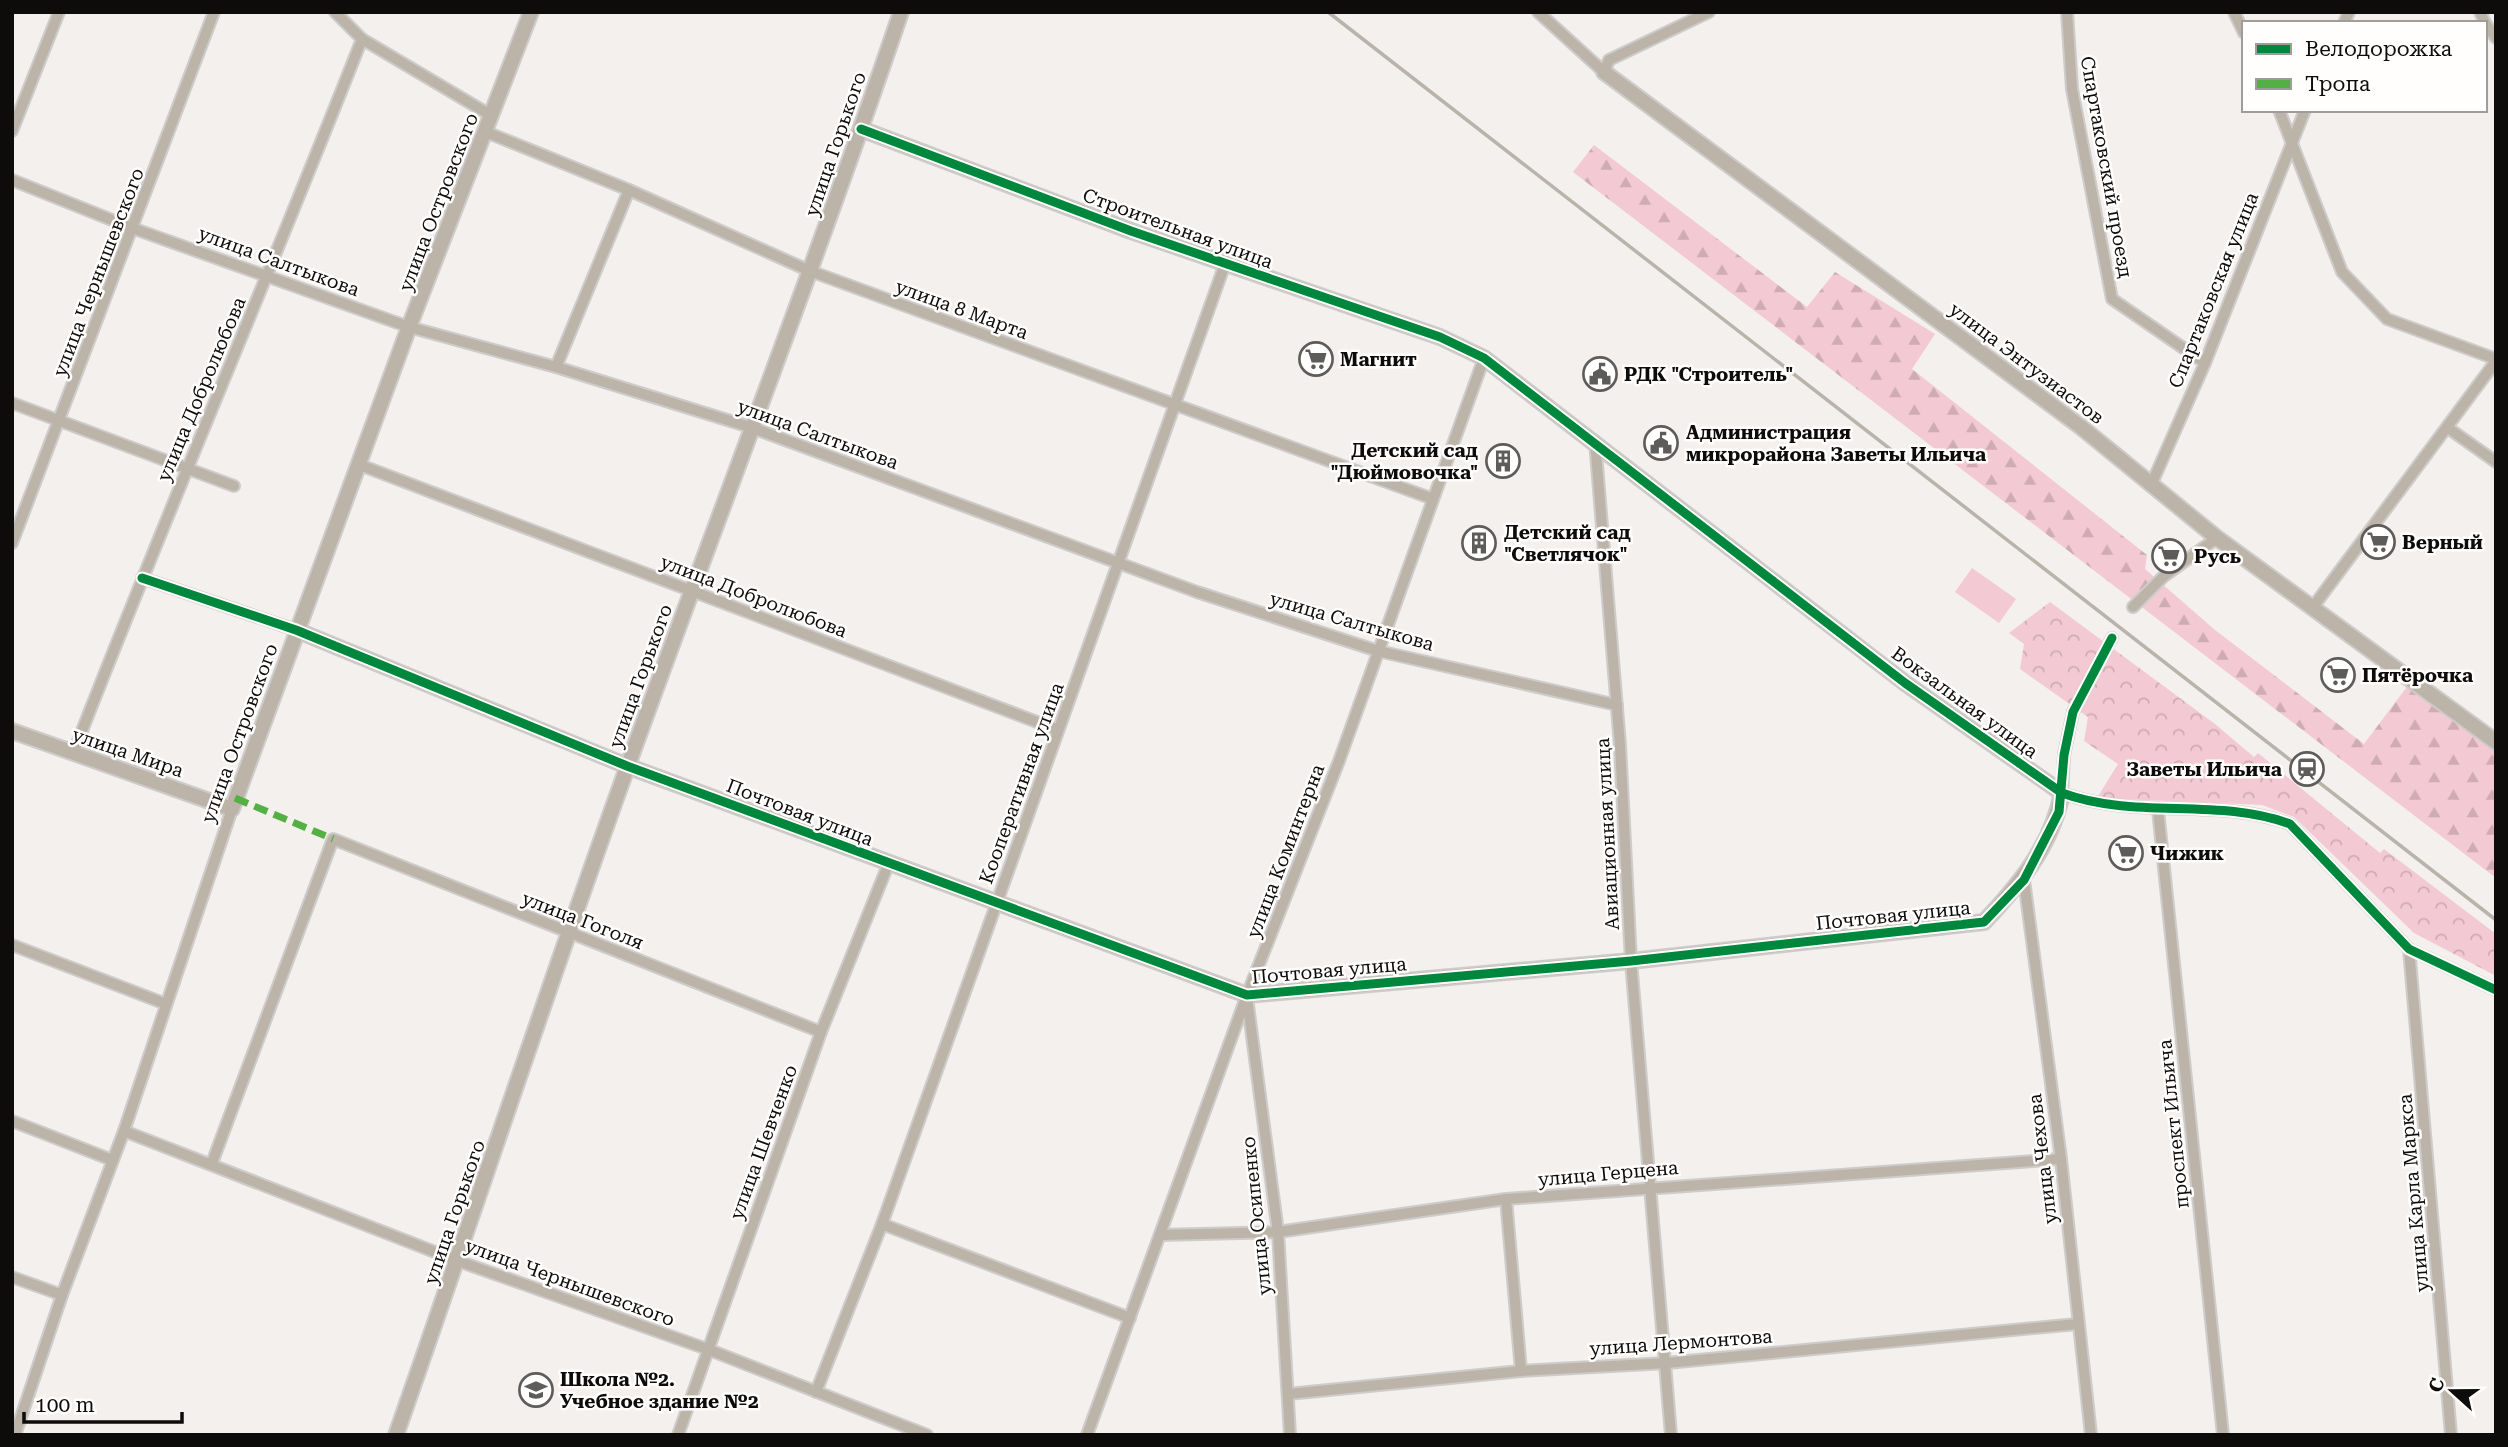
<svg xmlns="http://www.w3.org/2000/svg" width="2508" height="1447" viewBox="0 0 2508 1447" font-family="'Roboto Serif',serif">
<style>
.forest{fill:url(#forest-firs)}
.park{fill:url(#park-crowns)}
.pitch{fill:#f3c9d3}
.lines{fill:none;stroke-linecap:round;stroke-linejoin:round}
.minor-casing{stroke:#ceccca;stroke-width:14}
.tertiary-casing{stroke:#ceccca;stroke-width:18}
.minor{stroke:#bcb4a8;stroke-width:10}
.tertiary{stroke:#bcb4a8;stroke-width:14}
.rail{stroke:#b8b4ac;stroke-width:3.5}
.quiet{stroke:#54b044;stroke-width:7;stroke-dasharray:14 7;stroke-linecap:butt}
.cycleway-casing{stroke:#fffefd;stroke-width:13}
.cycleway{stroke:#00873e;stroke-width:9}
.labels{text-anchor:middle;stroke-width:5;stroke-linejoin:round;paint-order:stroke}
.street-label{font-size:19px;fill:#0e0c0b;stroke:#fffefd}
.poi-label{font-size:19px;font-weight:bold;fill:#0e0c0b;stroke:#fffefd;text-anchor:start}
</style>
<defs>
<pattern id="forest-firs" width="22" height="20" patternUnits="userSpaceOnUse" patternTransform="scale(1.75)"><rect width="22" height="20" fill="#f3c9d3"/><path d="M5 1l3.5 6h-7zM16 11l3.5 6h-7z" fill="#cfabb4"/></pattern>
<pattern id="park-crowns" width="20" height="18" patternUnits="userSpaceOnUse" patternTransform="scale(1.75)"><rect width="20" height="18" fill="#f3c9d3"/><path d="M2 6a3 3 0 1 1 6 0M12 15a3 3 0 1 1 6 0" fill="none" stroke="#cfabb4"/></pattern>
</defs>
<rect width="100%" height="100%" fill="#f3f0ed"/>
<polygon class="forest" points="1594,145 1807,307 1835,272 1935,334 1912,369 2147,555 2145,569 2215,630 2364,744 2409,684 2496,748 2496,878 1573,172"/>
<polygon class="park" points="2050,602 2215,724 2254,757 2258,753 2380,853 2384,849 2496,934 2496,976 2414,933 2294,817 2262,805 2097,798 2118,764 2084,741 2088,717 2020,669 2024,644 2009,633"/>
<polygon class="pitch" points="1972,568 2016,599 1999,623 1955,592"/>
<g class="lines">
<g class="minor-casing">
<g id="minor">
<polyline points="335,12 362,39 492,116"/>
<polyline points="1538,12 1604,72 1609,60 1709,12"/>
<polyline points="2067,12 2072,89 2112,299 2205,363"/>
<polyline points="2234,12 2244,33"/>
<polyline points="2480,12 2485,23"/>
<polyline points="2344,23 2349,12"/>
<polyline points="2485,23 2496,38"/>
<polyline points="2279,110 2342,272 2387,319 2496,359"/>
<polyline points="12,131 59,12"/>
<polyline points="486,132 629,190 810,271 1433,499"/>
<polyline points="12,180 132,228 409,327 556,367 750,427 1197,592 1378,651 1617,705"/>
<polyline points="556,367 629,190"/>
<polyline points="12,403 234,486"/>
<polyline points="2448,428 2496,462"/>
<polyline points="1595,441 1620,745 1631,961 1671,1435"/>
<polyline points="360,465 1058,730"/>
<polyline points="2152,483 2205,363 2305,110"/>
<polyline points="12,543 214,12"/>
<polyline points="142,578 296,630"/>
<polyline points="2133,607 2164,576 2217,538"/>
<polyline points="2313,607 2496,361"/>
<path d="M 2112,638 L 2073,712 L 2064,755 L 2062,793 C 2136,820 2217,797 2290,824 L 2409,949 L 2496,990"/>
<path d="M 73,754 C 166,514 268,278 362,39"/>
<polyline points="2158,810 2223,1435"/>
<polyline points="2024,880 2061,1159 2091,1435"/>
<polyline points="12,945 166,1004"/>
<polyline points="2409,949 2451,1435"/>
<polyline points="1247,998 1278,1232 1290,1435"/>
<polyline points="12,1121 112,1160"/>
<polyline points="124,1131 458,1261 707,1349 927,1435"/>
<polyline points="212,1163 333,839 821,1032"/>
<polyline points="1506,1199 1521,1371"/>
<polyline points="882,1224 1130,1318"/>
<polyline points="1160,1235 1278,1232 1506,1199 2061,1159"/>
<polyline points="12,1277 62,1295"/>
<polyline points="816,1392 882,1224 1225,264"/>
<polyline points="1288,1394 1521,1371 1667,1363 2077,1324"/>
<polyline points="15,1435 62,1295 124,1131 232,809"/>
<polyline points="678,1435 821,1032 888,865"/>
<polyline points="1087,1435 1247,995 1339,761 1484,358"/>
</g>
</g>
<g class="tertiary-casing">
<g id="tertiary">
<polyline points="1604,72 2081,427 2217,538 2496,742"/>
<path d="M 296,630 L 627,766 L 1247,995 L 1631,961 L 1984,922 C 2019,885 2052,845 2062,793 L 1905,683 L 1484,358 L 1440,337 L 1131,231 L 861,129"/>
<polyline points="12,731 232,809 409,327 531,12"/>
<path d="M 396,1435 C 474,1213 547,989 627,768 C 718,516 815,266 901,12"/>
</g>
</g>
<use href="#minor" class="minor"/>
<use href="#tertiary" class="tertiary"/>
<polyline class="rail" points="1328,12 2496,920"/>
<polyline class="quiet" points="235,798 333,839"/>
<g class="cycleway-casing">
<g id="cycleway">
<path d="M 861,129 L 1131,231 L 1440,337 L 1484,358 L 1905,683 L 2062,793 C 2136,820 2217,797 2290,824 L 2409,949 L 2496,990"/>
<polyline points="142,578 296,630 627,766 1247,995 1631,961 1984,922 2024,880 2059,812 2064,755 2073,712 2112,638"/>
</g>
</g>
<use href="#cycleway" class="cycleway"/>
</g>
<defs>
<g id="supermarket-ring" transform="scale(1.75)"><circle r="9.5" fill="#fffefd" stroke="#5e5c5a" stroke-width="1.5"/><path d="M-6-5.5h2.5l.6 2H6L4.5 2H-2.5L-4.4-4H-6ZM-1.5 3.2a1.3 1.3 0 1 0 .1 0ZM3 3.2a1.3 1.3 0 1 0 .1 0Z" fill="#5e5c5a"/></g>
<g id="civic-ring" transform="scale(1.75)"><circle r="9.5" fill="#fffefd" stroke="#5e5c5a" stroke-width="1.5"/><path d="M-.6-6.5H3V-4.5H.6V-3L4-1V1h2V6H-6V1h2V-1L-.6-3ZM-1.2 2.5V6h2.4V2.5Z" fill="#5e5c5a"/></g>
<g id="building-ring" transform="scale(1.75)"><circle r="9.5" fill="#fffefd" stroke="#5e5c5a" stroke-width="1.5"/><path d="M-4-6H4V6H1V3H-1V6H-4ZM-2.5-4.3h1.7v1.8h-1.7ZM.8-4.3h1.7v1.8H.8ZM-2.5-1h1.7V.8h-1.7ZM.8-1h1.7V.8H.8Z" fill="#5e5c5a"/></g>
<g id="station-ring" transform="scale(1.75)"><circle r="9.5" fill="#fffefd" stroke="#5e5c5a" stroke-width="1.5"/><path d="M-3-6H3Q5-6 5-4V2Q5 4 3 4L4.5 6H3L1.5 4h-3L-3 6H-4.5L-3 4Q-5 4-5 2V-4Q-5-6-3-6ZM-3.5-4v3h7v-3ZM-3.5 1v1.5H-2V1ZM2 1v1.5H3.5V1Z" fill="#5e5c5a"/></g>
<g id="school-ring" transform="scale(1.75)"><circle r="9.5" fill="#fffefd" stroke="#5e5c5a" stroke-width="1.5"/><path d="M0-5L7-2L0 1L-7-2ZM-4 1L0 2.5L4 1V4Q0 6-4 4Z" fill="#5e5c5a"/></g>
</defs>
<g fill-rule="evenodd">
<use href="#supermarket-ring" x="1316" y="359"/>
<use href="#civic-ring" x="1600" y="374"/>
<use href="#civic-ring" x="1661" y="443"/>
<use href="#building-ring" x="1503" y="461"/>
<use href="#supermarket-ring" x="2378" y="542"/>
<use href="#building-ring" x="1479" y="543"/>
<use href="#supermarket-ring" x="2169" y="556"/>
<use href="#supermarket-ring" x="2338" y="675"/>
<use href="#station-ring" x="2307" y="769"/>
<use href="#supermarket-ring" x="2126" y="853"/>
<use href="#school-ring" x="536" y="1390"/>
</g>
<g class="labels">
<g class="street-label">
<text transform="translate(835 144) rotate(-71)" y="7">улица Горького</text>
<text transform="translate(2107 167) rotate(80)" y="7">Спартаковский проезд</text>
<text transform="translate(438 202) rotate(-69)" y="7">улица Островского</text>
<text transform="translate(1178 228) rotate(20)" y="7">Строительная улица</text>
<text transform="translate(279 261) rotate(20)" y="7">улица Салтыкова</text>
<text transform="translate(98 272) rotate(-69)" y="7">улица Чернышевского</text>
<text transform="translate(2213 290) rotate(-68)" y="7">Спартаковская улица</text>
<text transform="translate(962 309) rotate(20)" y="7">улица 8 Марта</text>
<text transform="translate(2027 363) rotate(37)" y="7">улица Энтузиастов</text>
<text transform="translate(201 389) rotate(-67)" y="7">улица Добролюбова</text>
<text transform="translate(818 434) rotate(20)" y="7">улица Салтыкова</text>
<text transform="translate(754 596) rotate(21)" y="7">улица Добролюбова</text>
<text transform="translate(1352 621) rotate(16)" y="7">улица Салтыкова</text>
<text transform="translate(640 676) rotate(-70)" y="7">улица Горького</text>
<text transform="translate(1965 702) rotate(36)" y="7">Вокзальная улица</text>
<text transform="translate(239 733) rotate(-70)" y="7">улица Островского</text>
<text transform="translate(128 752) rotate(19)" y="7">улица Мира</text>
<text transform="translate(1021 783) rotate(-70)" y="7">Кооперативная улица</text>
<text transform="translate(800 812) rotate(21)" y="7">Почтовая улица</text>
<text transform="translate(1607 834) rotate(-93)" y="7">Авиационная улица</text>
<text transform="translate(1285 851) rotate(-69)" y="7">улица Коминтерна</text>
<text transform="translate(1893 915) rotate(-6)" y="7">Почтовая улица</text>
<text transform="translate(583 920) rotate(21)" y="7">улица Гоголя</text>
<text transform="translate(1329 970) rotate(-5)" y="7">Почтовая улица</text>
<text transform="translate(2173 1124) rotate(-96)" y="7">проспект Ильича</text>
<text transform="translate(763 1142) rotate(-70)" y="7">улица Шевченко</text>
<text transform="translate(2042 1159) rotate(-97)" y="7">улица Чехова</text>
<text transform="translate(1608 1173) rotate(-5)" y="7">улица Герцена</text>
<text transform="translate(2413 1193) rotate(-95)" y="7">улица Карла Маркса</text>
<text transform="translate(454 1212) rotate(-71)" y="7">улица Горького</text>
<text transform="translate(1256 1216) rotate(-96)" y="7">улица Осипенко</text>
<text transform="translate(570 1282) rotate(20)" y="7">улица Чернышевского</text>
<text transform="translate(1681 1342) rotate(-4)" y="7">улица Лермонтова</text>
</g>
<g class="poi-label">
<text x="1340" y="366">Магнит</text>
<text x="1624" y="381">РДК "Строитель"</text>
<text x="1686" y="439">Администрация<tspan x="1686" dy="22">микрорайона Заветы Ильича</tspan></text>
<text x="1478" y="457" text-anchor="end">Детский сад<tspan x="1478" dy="22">"Дюймовочка"</tspan></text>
<text x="1504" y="539">Детский сад<tspan x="1504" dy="22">"Светлячок"</tspan></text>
<text x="2402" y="549">Верный</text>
<text x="2194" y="563">Русь</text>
<text x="2362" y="682">Пятёрочка</text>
<text x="2282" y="776" text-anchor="end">Заветы Ильича</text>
<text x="2150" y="860">Чижик</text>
<text x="560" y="1386">Школа №2.<tspan x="560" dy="22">Учебное здание №2</tspan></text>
</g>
</g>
<rect width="2508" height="1447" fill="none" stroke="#0e0c0b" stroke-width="28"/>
<rect x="2242" y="21" width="245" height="91" fill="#fffefd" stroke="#9f9d9c" stroke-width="2"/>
<rect x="2256" y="44" width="35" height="10" fill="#00873e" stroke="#9f9d9c" stroke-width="2"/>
<text x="2305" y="56" font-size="21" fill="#0e0c0b">Велодорожка</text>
<rect x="2256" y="79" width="35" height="10" fill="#54b044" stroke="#9f9d9c" stroke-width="2"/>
<text x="2305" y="91" font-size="21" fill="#0e0c0b">Тропа</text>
<g transform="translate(2452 1391) rotate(291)" stroke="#fffefd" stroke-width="5" paint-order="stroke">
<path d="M0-5L12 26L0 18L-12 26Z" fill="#0e0c0b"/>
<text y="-10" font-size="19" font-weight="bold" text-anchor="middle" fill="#0e0c0b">С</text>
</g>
<path d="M24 1412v10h158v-10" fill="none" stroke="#0e0c0b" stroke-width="3.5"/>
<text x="35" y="1412" font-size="21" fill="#0e0c0b" stroke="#fffefd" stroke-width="5" paint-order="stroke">100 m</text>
</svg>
